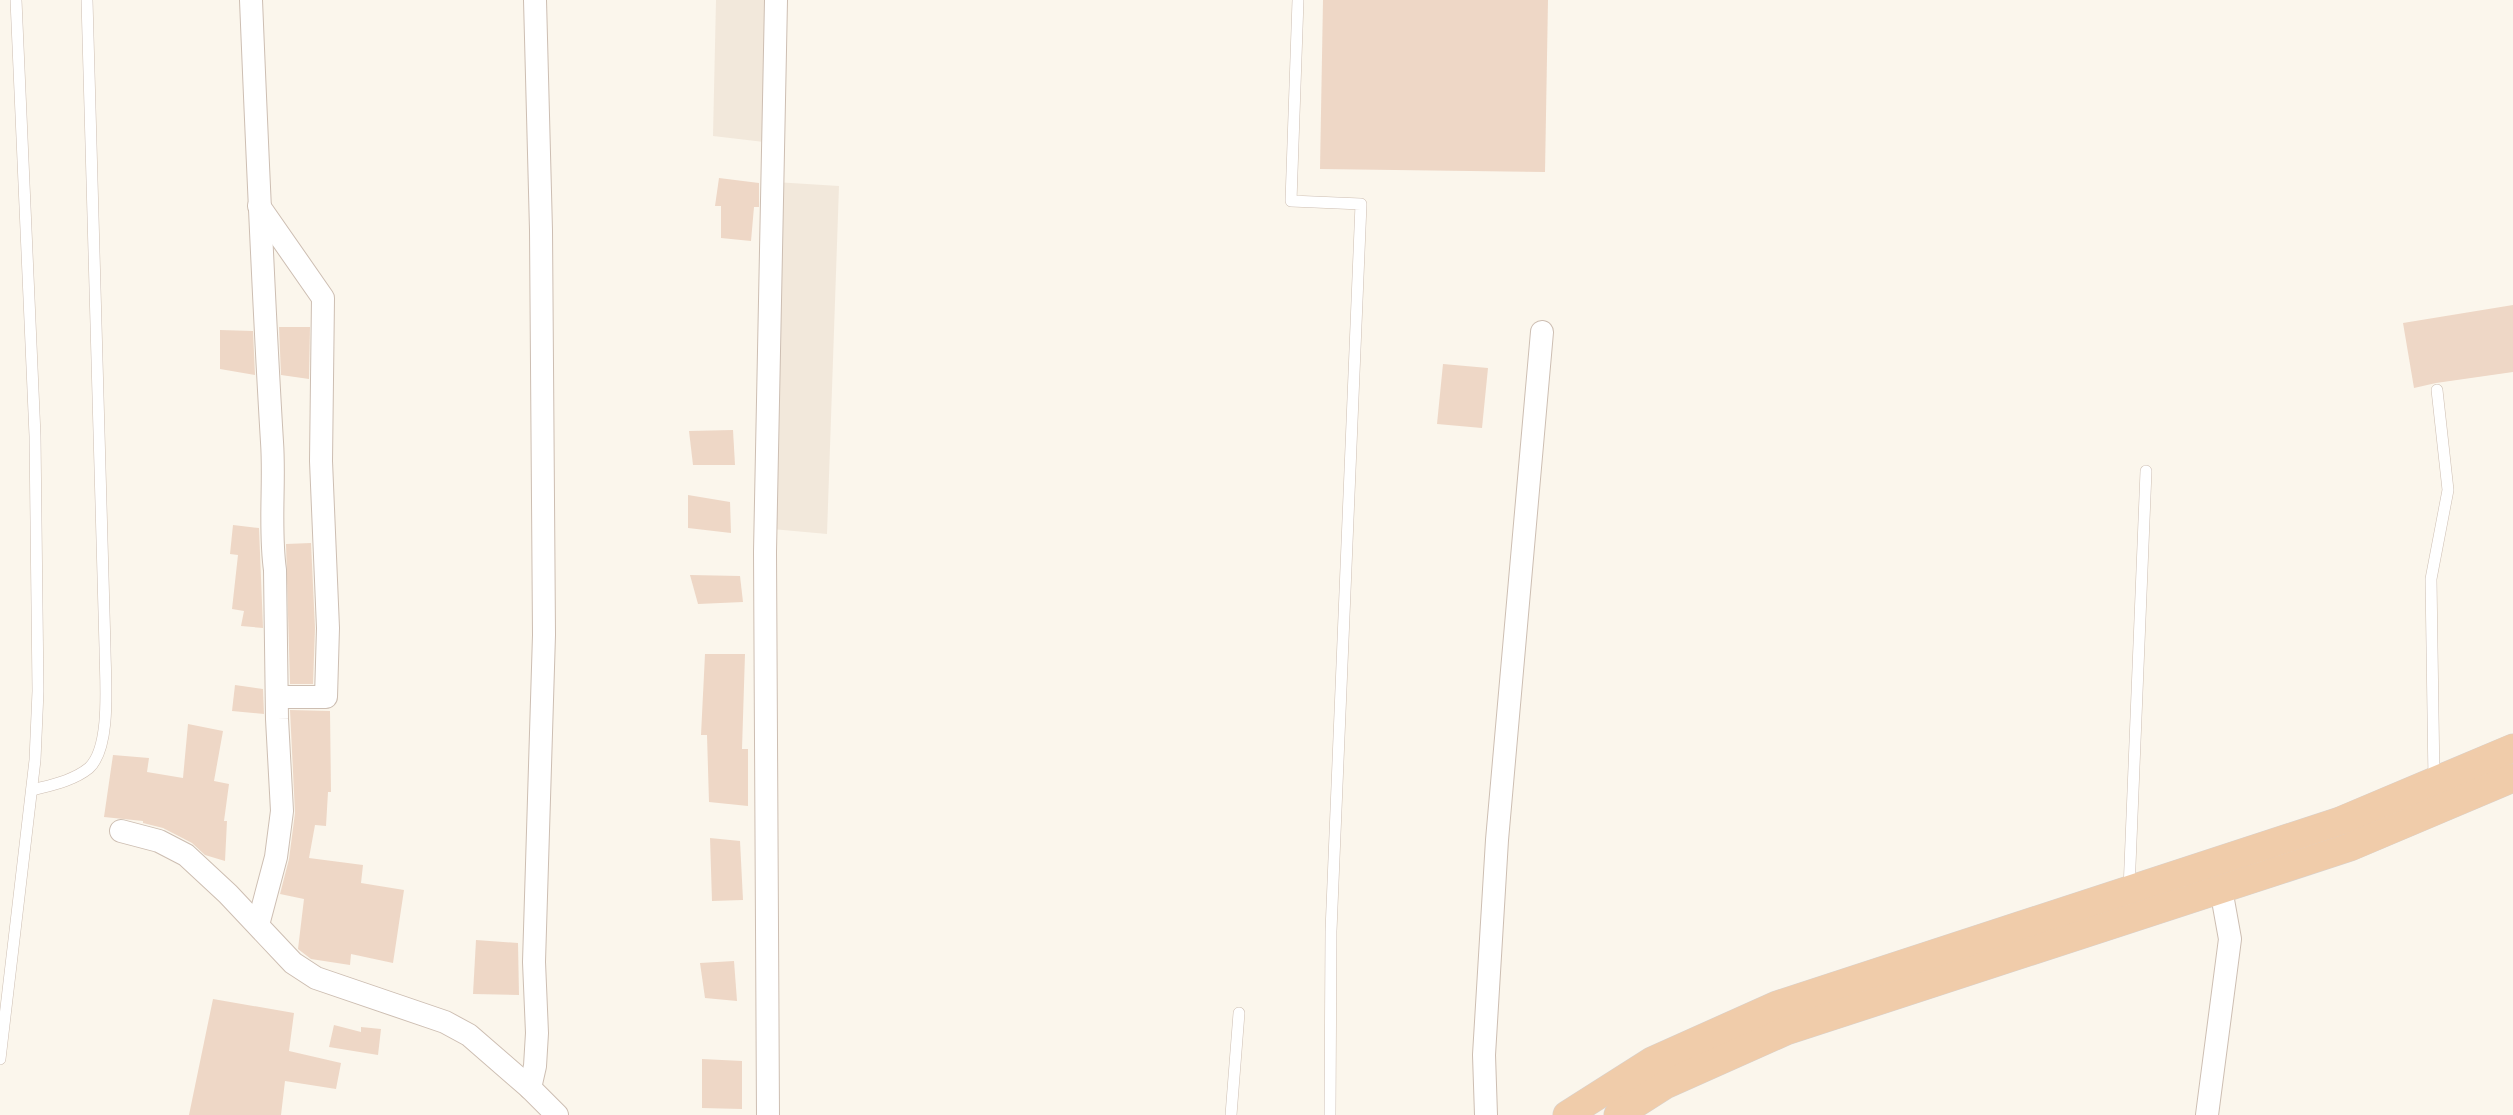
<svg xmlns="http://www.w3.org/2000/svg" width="2513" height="1115" viewBox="0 0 2513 1115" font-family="'Varela Round',sans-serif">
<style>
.residential{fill:#f2e8db}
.building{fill:#eed7c6}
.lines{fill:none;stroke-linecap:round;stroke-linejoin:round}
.service-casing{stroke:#cdbeb2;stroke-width:12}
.minor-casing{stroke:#cdbeb2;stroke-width:24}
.trunk-casing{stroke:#d8d2ce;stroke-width:29}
.service{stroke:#fff;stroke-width:11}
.minor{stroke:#fff;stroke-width:22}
.trunk{stroke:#f0ccaa;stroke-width:28}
</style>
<rect width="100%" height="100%" fill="#fbf6ec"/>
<g class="residential">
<polygon points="716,0 767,0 764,142 713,136"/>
<polygon points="775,182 839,186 827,534 772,529"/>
</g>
<g class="building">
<polygon points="1323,0 1548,0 1545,172 1320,169"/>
<polygon points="719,178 759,183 759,207 754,207 751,241 721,238 721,206 715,206"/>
<polygon points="2513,305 2513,372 2436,383 2414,388 2403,323"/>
<polygon points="279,327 310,327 309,379 281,375"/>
<polygon points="220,330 253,331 255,375 220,369"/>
<polygon points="1443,364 1488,368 1482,428 1437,424"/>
<polygon points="733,430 735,465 693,465 689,431"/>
<polygon points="688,495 730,502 731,533 688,528"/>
<polygon points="233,525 259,528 263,628 241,626 244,611 232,609 238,555 230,554"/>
<polygon points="311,543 315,628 313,684 290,684 286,544"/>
<polygon points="690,575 740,576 743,602 698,604"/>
<polygon points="705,654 745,654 742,749 748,749 748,806 709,802 707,735 701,735"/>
<polygon points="235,685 263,689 264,714 232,711"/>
<polygon points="290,710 330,711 331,792 328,792 326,826 315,825 309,858 363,865 361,883 404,890 393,963 351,954 350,965 311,959 298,949 304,899 280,894 289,859 295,813"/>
<polygon points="188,724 223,731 214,781 229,784 224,821 227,821 225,861 205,855 192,843 163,828 143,823 143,821 104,817 113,755 149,758 147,772 183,778"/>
<polygon points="710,838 740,841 743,900 712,901"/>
<polygon points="476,940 518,943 519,995 473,994"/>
<polygon points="734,961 737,1001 705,998 700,963"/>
<polygon points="213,999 294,1013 289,1051 341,1063 336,1089 285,1081 281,1115 189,1115"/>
<polygon points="334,1025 361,1032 361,1027 381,1029 378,1055 329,1047"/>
<polygon points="702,1059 742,1061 742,1109 702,1108"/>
</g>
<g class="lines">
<g class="service-casing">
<g id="service">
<polyline points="1298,0 1291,201 1361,204 1331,931 1330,1115"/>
<polyline points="2434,781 2431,579 2448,490 2437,390"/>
<path d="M 32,790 C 51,785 73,781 89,768 C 112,747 105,678 105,648 L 87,0"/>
<polyline points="2129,890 2146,471"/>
<polyline points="0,1059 35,760 38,691 35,436 16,0"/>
<polyline points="1231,1115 1239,1013"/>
</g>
</g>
<g class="minor-casing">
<g id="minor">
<path d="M 251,0 C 257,147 263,294 272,442 C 275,484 269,527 275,570 L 277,719 L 282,811 L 276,857 L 258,925"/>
<polyline points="259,206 323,298 321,461 328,628 326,697 277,697"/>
<polyline points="121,831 159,841 186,855 228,894 293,963 316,978 445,1022 469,1035 530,1088 557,1115"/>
<polyline points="530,1088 535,1066 537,1033 534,962 544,635 541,230 535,0"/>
<polyline points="768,1115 765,552 776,0"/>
<polyline points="1486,1115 1484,1055 1497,840 1542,332"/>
<polyline points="2207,1115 2230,939 2221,889"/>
</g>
</g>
<g class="trunk-casing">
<g id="trunk">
<polyline points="1567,1115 1652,1061 1777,1005 2340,821 2513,748"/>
<polyline points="1618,1115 1665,1085 1786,1031 2350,847 2513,778"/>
</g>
</g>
<use href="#service" class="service"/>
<use href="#minor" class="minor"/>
<use href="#trunk" class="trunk"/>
</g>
</svg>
